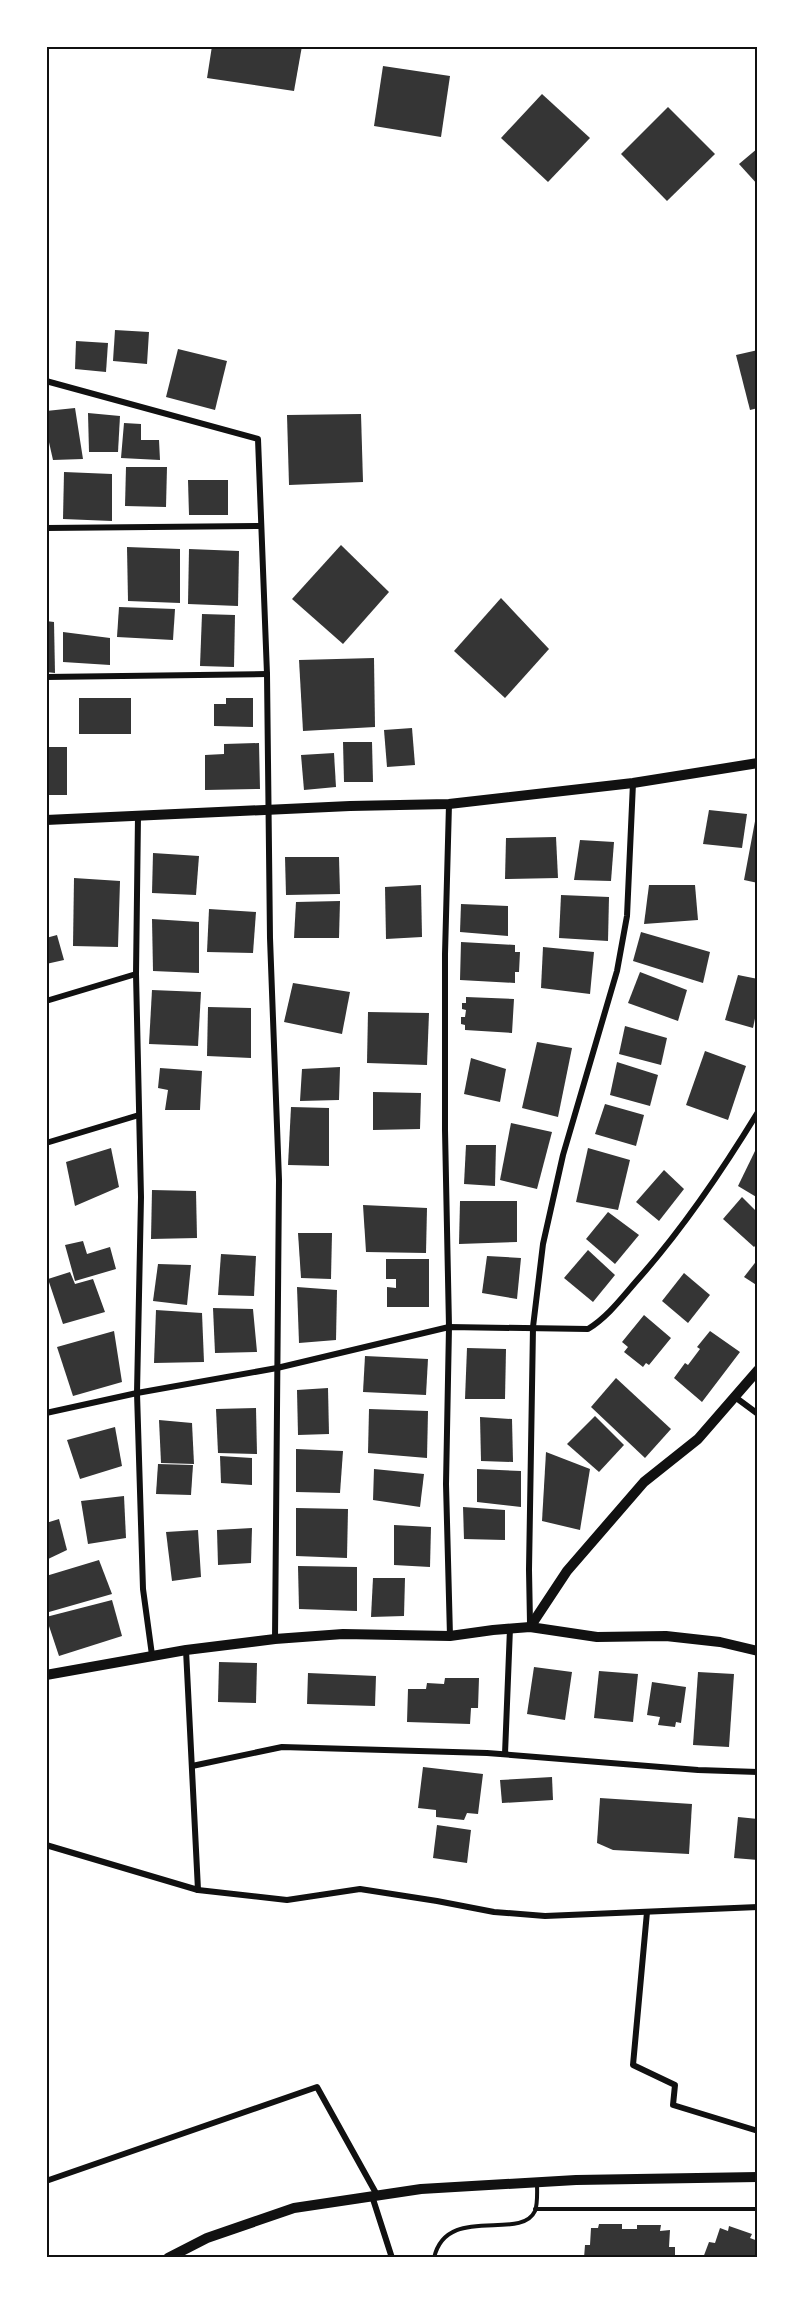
<svg xmlns="http://www.w3.org/2000/svg" width="804" height="2304" viewBox="0 0 804 2304" font-family="'DM Sans',sans-serif">
<style>
.building{fill:#353535}
.lines{fill:none;stroke-linecap:round;stroke-linejoin:round}
.service{stroke:#111;stroke-width:4}
.minor{stroke:#111;stroke-width:6}
.tertiary{stroke:#111;stroke-width:10}
.neatline{fill:none;stroke:#111;stroke-width:2}
</style>
<rect width="100%" height="100%" fill="#fff"/>
<g class="building">
<polygon points="212,46 302,46 294,91 207,78"/>
<polygon points="383,66 450,76 441,137 374,126"/>
<polygon points="542,94 590,138 548,182 501,138"/>
<polygon points="668,107 715,154 667,201 621,154"/>
<polygon points="758,148 758,185 739,164"/>
<polygon points="115,330 149,332 147,364 113,361"/>
<polygon points="76,341 108,343 106,372 75,369"/>
<polygon points="178,349 227,361 215,410 166,397"/>
<polygon points="758,350 758,408 750,410 736,355"/>
<polygon points="75,408 83,459 53,460 46,429 46,411"/>
<polygon points="88,413 120,416 118,452 89,452"/>
<polygon points="361,414 363,482 289,485 287,415"/>
<polygon points="124,423 141,424 141,440 159,440 160,460 121,458"/>
<polygon points="126,467 167,467 166,507 125,506"/>
<polygon points="64,472 112,474 112,521 63,519"/>
<polygon points="188,480 228,480 228,515 189,515"/>
<polygon points="341,545 389,592 343,644 292,599"/>
<polygon points="127,547 180,549 180,603 128,601"/>
<polygon points="189,549 239,551 238,606 188,604"/>
<polygon points="501,598 549,649 505,698 454,651"/>
<polygon points="119,607 175,609 173,640 117,637"/>
<polygon points="202,614 235,615 234,667 200,666"/>
<polygon points="46,621 54,622 55,673 46,672"/>
<polygon points="63,632 110,638 110,665 63,662"/>
<polygon points="374,658 375,727 303,731 299,660"/>
<rect x="79" y="698" width="52" height="36"/>
<polygon points="226,698 253,698 253,727 214,726 214,704 226,704"/>
<polygon points="412,728 415,765 387,767 384,730"/>
<polygon points="343,742 372,742 373,782 344,782"/>
<polygon points="259,743 260,789 205,790 205,755 224,754 224,744"/>
<rect x="46" y="747" width="21" height="48"/>
<polygon points="334,753 336,787 304,790 301,755"/>
<polygon points="709,810 747,814 742,848 703,844"/>
<polygon points="756,816 758,817 758,883 744,880"/>
<polygon points="556,837 558,878 505,879 506,838"/>
<polygon points="580,840 614,842 611,881 574,880"/>
<polygon points="153,853 199,856 196,895 152,893"/>
<polygon points="285,857 339,857 340,894 286,895"/>
<polygon points="74,878 120,881 118,947 73,946"/>
<polygon points="421,885 422,937 386,939 385,887"/>
<polygon points="649,885 695,885 698,920 644,924"/>
<polygon points="561,895 609,897 608,941 559,938"/>
<polygon points="340,901 339,938 294,938 296,902"/>
<polygon points="461,904 508,906 508,936 460,932"/>
<polygon points="209,909 256,912 253,953 207,952"/>
<polygon points="152,919 199,922 199,973 153,971"/>
<polygon points="641,932 710,952 703,983 633,961"/>
<polygon points="57,935 64,960 46,964 46,938"/>
<polygon points="461,942 515,945 515,952 520,952 519,972 515,972 515,983 460,980"/>
<polygon points="543,947 594,952 590,994 541,988"/>
<polygon points="640,972 687,990 678,1021 628,1003"/>
<polygon points="738,975 758,979 758,1004 753,1028 725,1020"/>
<polygon points="293,983 350,992 342,1034 284,1022"/>
<polygon points="152,990 201,992 198,1046 149,1044"/>
<polygon points="466,997 514,999 512,1033 465,1030 465,1025 461,1024 461,1017 465,1017 466,1010 462,1009 462,1003 466,1003"/>
<polygon points="208,1007 251,1008 251,1058 207,1056"/>
<polygon points="368,1012 429,1013 427,1065 367,1063"/>
<polygon points="625,1026 667,1038 661,1065 619,1054"/>
<polygon points="537,1042 572,1048 558,1117 522,1108"/>
<polygon points="705,1051 746,1066 728,1120 686,1105"/>
<polygon points="471,1058 506,1069 500,1102 464,1094"/>
<polygon points="617,1062 658,1075 650,1106 610,1095"/>
<polygon points="340,1067 339,1100 300,1101 302,1069"/>
<polygon points="160,1068 202,1071 200,1110 165,1110 168,1090 158,1088"/>
<polygon points="373,1092 421,1093 420,1129 373,1130"/>
<polygon points="605,1104 644,1115 636,1146 595,1134"/>
<polygon points="291,1107 329,1108 329,1166 288,1165"/>
<polygon points="511,1123 552,1132 537,1189 500,1180"/>
<polygon points="466,1145 496,1145 495,1186 464,1184"/>
<polygon points="111,1148 119,1187 75,1206 66,1162"/>
<polygon points="588,1148 630,1160 618,1210 576,1202"/>
<polygon points="755,1151 758,1152 758,1198 738,1186"/>
<polygon points="664,1170 684,1189 659,1221 636,1202"/>
<polygon points="152,1190 196,1191 197,1238 151,1239"/>
<polygon points="742,1197 758,1213 758,1243 754,1247 723,1219"/>
<polygon points="460,1201 517,1201 517,1242 459,1244"/>
<polygon points="363,1205 427,1208 426,1253 366,1252"/>
<polygon points="608,1212 639,1235 615,1264 586,1239"/>
<polygon points="298,1233 332,1233 331,1279 301,1278"/>
<polygon points="83,1241 87,1254 110,1247 116,1269 75,1281 65,1245"/>
<polygon points="588,1250 615,1275 593,1302 564,1278"/>
<polygon points="221,1254 256,1256 254,1296 218,1295"/>
<polygon points="487,1256 521,1258 517,1299 482,1293"/>
<polygon points="386,1259 429,1259 429,1307 387,1307 387,1287 396,1288 396,1279 386,1279"/>
<polygon points="758,1259 758,1286 744,1277"/>
<polygon points="158,1264 191,1265 187,1305 153,1301"/>
<polygon points="70,1272 75,1284 93,1279 105,1312 63,1324 48,1279"/>
<polygon points="684,1273 710,1295 688,1323 662,1301"/>
<polygon points="297,1287 337,1290 336,1340 299,1343"/>
<polygon points="213,1308 253,1309 257,1352 215,1353"/>
<polygon points="156,1310 202,1313 204,1362 154,1363"/>
<polygon points="644,1315 671,1338 649,1365 646,1363 643,1367 624,1352 628,1347 622,1342"/>
<polygon points="114,1331 122,1382 73,1396 57,1347"/>
<polygon points="710,1331 740,1352 702,1402 674,1378 685,1363 688,1365 700,1349 697,1347"/>
<polygon points="467,1348 506,1349 505,1399 465,1399"/>
<polygon points="365,1356 428,1359 426,1395 363,1392"/>
<polygon points="616,1378 671,1429 645,1458 591,1407"/>
<polygon points="328,1388 329,1434 298,1435 297,1390"/>
<polygon points="256,1408 257,1454 218,1453 216,1409"/>
<polygon points="369,1409 428,1411 427,1458 368,1453"/>
<polygon points="595,1416 624,1445 599,1472 567,1444"/>
<polygon points="480,1417 512,1419 513,1462 481,1461"/>
<polygon points="159,1420 192,1423 194,1464 161,1463"/>
<polygon points="115,1427 122,1466 80,1479 67,1440"/>
<polygon points="296,1449 343,1451 340,1493 296,1492"/>
<polygon points="546,1452 590,1469 580,1530 542,1521"/>
<polygon points="220,1456 252,1458 252,1485 221,1483"/>
<polygon points="158,1464 193,1465 191,1495 156,1494"/>
<polygon points="374,1469 424,1474 420,1507 373,1500"/>
<polygon points="477,1469 521,1471 521,1507 477,1502"/>
<polygon points="124,1496 126,1538 88,1544 81,1501"/>
<polygon points="463,1507 505,1510 505,1540 464,1539"/>
<polygon points="296,1508 348,1509 347,1558 296,1556"/>
<polygon points="59,1519 67,1550 46,1560 46,1523"/>
<polygon points="394,1525 431,1527 430,1567 394,1565"/>
<polygon points="252,1528 251,1563 218,1565 217,1530"/>
<polygon points="198,1530 201,1577 172,1581 166,1532"/>
<polygon points="99,1560 112,1594 49,1612 46,1604 46,1576"/>
<polygon points="298,1566 357,1567 357,1611 299,1609"/>
<polygon points="373,1578 405,1578 404,1616 371,1617"/>
<polygon points="112,1600 122,1636 59,1656 46,1617"/>
<polygon points="219,1662 257,1663 256,1703 218,1702"/>
<polygon points="534,1667 572,1672 565,1720 527,1714"/>
<polygon points="599,1671 638,1674 633,1722 594,1718"/>
<polygon points="698,1672 734,1674 729,1747 693,1745"/>
<polygon points="308,1673 376,1676 375,1706 307,1704"/>
<polygon points="445,1678 479,1678 478,1708 471,1708 470,1724 407,1722 408,1689 426,1689 427,1683 444,1684"/>
<polygon points="652,1682 686,1687 681,1723 676,1722 675,1727 658,1725 660,1717 647,1715"/>
<polygon points="423,1767 483,1774 478,1814 467,1813 464,1820 436,1817 436,1810 418,1808"/>
<polygon points="552,1777 553,1800 502,1803 500,1780"/>
<polygon points="600,1798 692,1804 689,1854 613,1850 597,1843"/>
<polygon points="738,1817 758,1819 758,1860 734,1858"/>
<polygon points="437,1825 471,1830 467,1863 433,1858"/>
<polygon points="599,2224 622,2224 622,2229 637,2229 637,2225 661,2225 660,2231 670,2230 669,2247 675,2247 675,2258 584,2258 585,2245 590,2245 591,2228 598,2228"/>
<polygon points="729,2226 752,2234 750,2238 758,2241 758,2258 703,2258 709,2242 715,2243 720,2228 728,2231"/>
</g>
<g class="lines">
<g class="service">
<polyline points="535,2209 758,2209"/>
<path d="M 434,2258 C 446,2203 521,2242 535,2211 C 538,2203 537,2191 537,2183"/>
</g>
<g class="minor">
<polyline points="46,381 258,439 267,674 270,938 279,1180 275,1639"/>
<polyline points="46,528 261,526"/>
<polyline points="46,677 267,674"/>
<polyline points="449,804 445,954 445,1130 449,1327 446,1484 450,1636"/>
<polyline points="138,816 136,974 141,1197 137,1393 143,1589 152,1655"/>
<polyline points="46,1001 136,974"/>
<polyline points="46,1143 139,1115"/>
<polyline points="735,1397 758,1414"/>
<path d="M 46,1413 L 137,1393 L 277,1368 L 449,1327 L 588,1329 C 609,1316 623,1296 640,1277 C 685,1226 722,1171 758,1112"/>
<polyline points="530,1623 529,1570 533,1327 543,1244 563,1155 617,971 627,916 633,783"/>
<polyline points="505,1754 510,1628"/>
<polyline points="192,1766 282,1747 487,1753 698,1770 758,1772"/>
<polyline points="46,1845 198,1890 186,1650"/>
<polyline points="198,1890 287,1900 360,1889 437,1901 494,1912 545,1916 758,1907"/>
<polyline points="647,1912 633,2065 675,2085 673,2105 758,2131"/>
<polyline points="46,2181 317,2087 377,2195"/>
<polyline points="372,2196 392,2258"/>
</g>
<g class="tertiary">
<polyline points="46,820 350,806 449,804 633,783 758,763"/>
<polyline points="530,1627 567,1571 644,1482 698,1439 758,1370"/>
<polyline points="46,1675 186,1650 275,1639 343,1634 450,1636 493,1630 530,1627 597,1637 666,1636 720,1642 758,1651"/>
<polyline points="168,2258 207,2238 294,2208 421,2189 576,2180 758,2177"/>
</g>
</g>
<rect width="804" height="2304" fill="none" stroke="#ffffff" stroke-width="96"/>
<rect x="48" y="48" width="708" height="2208" class="neatline"/>
</svg>
